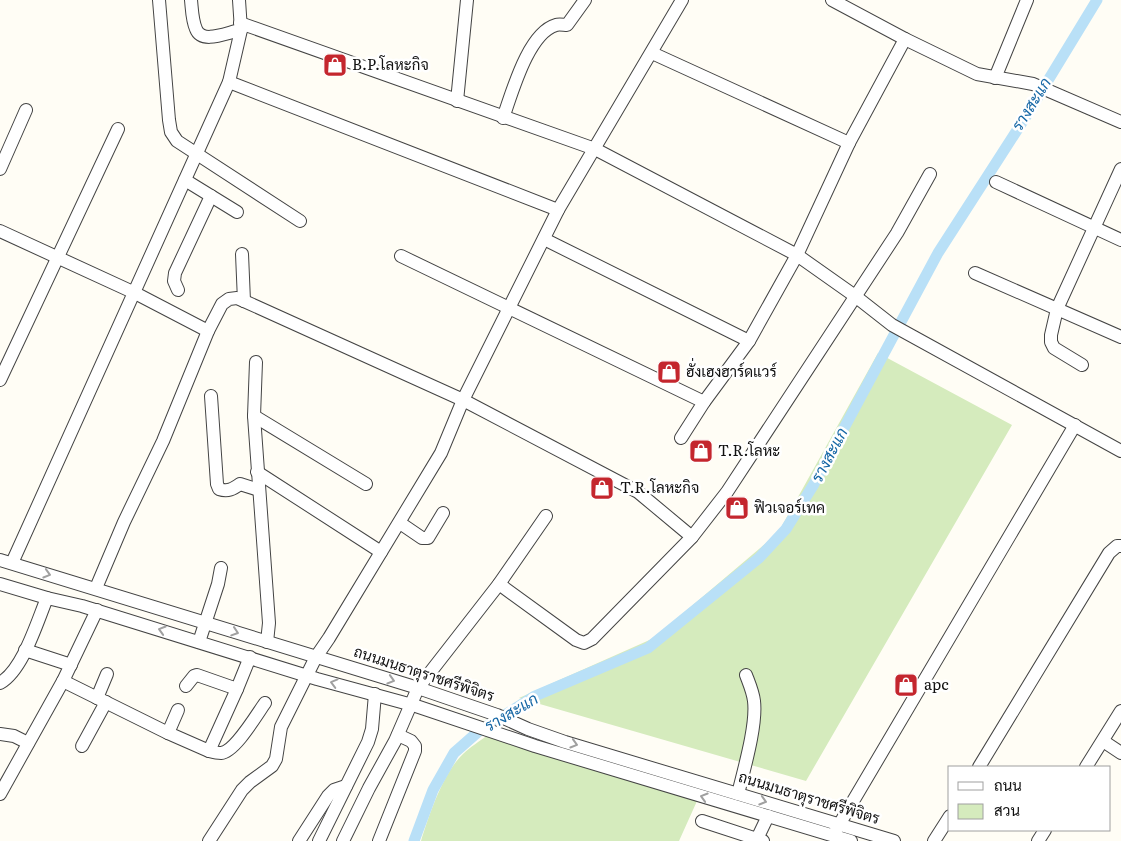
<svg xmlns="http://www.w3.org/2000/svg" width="1121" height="841" viewBox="0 0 1121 841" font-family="Literata,Sarabun,serif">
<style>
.green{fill:#d5ebbd}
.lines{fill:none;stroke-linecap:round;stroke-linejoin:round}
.canal{stroke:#b9e0f7;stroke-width:11}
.minor-casing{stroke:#444;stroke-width:14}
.minor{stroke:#fff;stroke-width:12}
.oneway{stroke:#a0a0a0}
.labels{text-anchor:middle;stroke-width:5;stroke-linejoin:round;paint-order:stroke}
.poi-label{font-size:15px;fill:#111;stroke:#fff;text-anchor:start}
.street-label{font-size:15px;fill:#111;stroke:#fff}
.water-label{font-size:16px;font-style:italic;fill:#1768a6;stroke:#fff}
</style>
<rect width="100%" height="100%" fill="#fffdf5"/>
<g class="green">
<polygon points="878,353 1012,425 806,781 519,698 654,638 778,533"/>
<path d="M 488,735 L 697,801 L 679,841 L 421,841 C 429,815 443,773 463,754 C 470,747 480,741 488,735 Z"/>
</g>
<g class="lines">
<polyline class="canal" points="414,841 433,790 454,753 479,731 535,696 648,648 759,558 786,529 814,484 938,253 1030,110 1097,0"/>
<g class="minor-casing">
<g id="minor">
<polyline points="159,0 169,120 171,132 177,141 300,221"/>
<path d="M 191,0 C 192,9 192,20 196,29 C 202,45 228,32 241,30"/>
<polyline points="832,0 905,39 977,74 1033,84 1121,122"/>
<polyline points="240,23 595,149 797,255 855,296 892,325 1121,451"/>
<polyline points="652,53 849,143"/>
<polyline points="995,78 1027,0"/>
<polyline points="229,82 558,210"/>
<polyline points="457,101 467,0"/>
<path d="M 503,118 C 512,93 528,33 556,25 C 559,24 564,25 567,25 L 585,0"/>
<polyline points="0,169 26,110"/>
<polyline points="185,180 237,212"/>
<polyline points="996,182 1121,240"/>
<polyline points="0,231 135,293 208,331"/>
<polyline points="544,239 749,341"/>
<polyline points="242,254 244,301"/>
<polyline points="401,256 704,402"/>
<polyline points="975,273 1121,337"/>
<polyline points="178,290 174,281 175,273 211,196"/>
<polyline points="256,362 254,416 269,623 267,642"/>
<polyline points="1082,365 1054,348 1051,342 1051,335 1057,309 1121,169"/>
<polyline points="0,380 118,129"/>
<path d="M 211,396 L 217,484 L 219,489 C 228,492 233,489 240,484 L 259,490"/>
<polyline points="254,416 366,484"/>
<polyline points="681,438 704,402 749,341 797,255 849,143 905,39"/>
<polyline points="257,472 381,552"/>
<polyline points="400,523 422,538 428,538 443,513"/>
<polyline points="0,560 418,688 497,715 528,729 565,742 894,841"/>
<polyline points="12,563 229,82 241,30 239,0"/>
<polyline points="0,584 47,598 82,606 317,679 416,706 535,746 851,841"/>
<polyline points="499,584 576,640 584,643 592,639 692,537 727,492 897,233 930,174"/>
<polyline points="96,588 124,522 163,441 208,331 222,304 229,299 237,298 244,301 463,400 638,492 692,537"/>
<polyline points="199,642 218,584 221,568"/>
<polyline points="25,650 71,665"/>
<polyline points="63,681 168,733 209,751 237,689"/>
<path d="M 0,683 C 23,670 37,622 47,598"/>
<polyline points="186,686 194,676 197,675 237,689 250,657"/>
<polyline points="97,698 107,674"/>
<polyline points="168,733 178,710"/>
<polyline points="0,734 14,736 28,743"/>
<polyline points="1103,741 1121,753"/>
<polyline points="82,746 106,702"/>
<path d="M 209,751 C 213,752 218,753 221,753 C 235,752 257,714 265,703"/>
<polyline points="979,767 1109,553 1117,546 1121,546"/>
<polyline points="1086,767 1121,711"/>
<polyline points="0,794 63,681 97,610"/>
<path d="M 738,794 C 744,769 757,725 754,701 C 753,692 749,683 746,675"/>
<polyline points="702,821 763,841"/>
<polyline points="836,830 1075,425"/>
<polyline points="209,841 242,790 250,782 272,766 276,759 281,727 316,657 329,638 441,453 463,400 558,210 682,0"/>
<polyline points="299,841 328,796 334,790 346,786"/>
<polyline points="319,841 368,742 372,729 375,694"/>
<polyline points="343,841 369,788 395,741 418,688 499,584 546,516"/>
<polyline points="379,841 415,751 415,746 411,741 398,735"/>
<polyline points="756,841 768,816"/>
<polyline points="934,841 950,816"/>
<polyline points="1038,841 1045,830"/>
</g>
</g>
<use href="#minor" class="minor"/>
</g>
<defs><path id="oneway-chevron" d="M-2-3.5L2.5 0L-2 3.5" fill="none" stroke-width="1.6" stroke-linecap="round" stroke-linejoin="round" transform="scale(1.25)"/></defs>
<g class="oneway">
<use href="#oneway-chevron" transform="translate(47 574) rotate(17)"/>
<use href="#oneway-chevron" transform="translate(162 630) rotate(-163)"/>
<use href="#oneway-chevron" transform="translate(235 632) rotate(18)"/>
<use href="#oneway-chevron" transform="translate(391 680) rotate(17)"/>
<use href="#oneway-chevron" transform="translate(334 683) rotate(-165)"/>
<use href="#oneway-chevron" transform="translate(574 744) rotate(17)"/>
<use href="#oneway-chevron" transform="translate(704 797) rotate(-163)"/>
<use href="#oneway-chevron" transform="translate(763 801) rotate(17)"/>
</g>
<defs>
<g id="shop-square" transform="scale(1.25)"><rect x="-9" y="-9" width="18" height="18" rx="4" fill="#c4262e" stroke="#fff"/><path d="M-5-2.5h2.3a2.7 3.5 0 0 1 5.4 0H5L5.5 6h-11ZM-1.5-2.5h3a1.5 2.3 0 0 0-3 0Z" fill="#fff"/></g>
</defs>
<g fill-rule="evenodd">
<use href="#shop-square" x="335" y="65"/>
<use href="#shop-square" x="669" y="372"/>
<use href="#shop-square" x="701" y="451"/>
<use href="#shop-square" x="602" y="488"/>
<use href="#shop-square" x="737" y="508"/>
<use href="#shop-square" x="906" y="685"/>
</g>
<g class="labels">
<g class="poi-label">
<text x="352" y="70">B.P.โลหะกิจ</text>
<text x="686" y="377">ฮั่งเฮงฮาร์ดแวร์</text>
<text x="718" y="456">T.R.โลหะ</text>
<text x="620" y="493">T.R.โลหะกิจ</text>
<text x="754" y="513">ฟิวเจอร์เทค</text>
<text x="924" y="690">apc</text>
</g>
<g class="street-label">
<text transform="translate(424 674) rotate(18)" y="5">ถนนมนธาตุราชศรีพิจิตร</text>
<text transform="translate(809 798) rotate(17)" y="5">ถนนมนธาตุราชศรีพิจิตร</text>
</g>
<g class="water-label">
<text transform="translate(1031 104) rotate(-58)" y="6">รางสะแก</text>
<text transform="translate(829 455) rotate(-62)" y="6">รางสะแก</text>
<text transform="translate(511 712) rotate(-31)" y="6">รางสะแก</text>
</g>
</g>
<rect x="948" y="766" width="162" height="65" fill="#ffffff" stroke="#a0a0a0"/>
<rect x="958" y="782" width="25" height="8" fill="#ffffff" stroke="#a0a0a0"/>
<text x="994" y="791" font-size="15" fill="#111111">ถนน</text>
<rect x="958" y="804" width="25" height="15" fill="#d5ebbd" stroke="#a0a0a0"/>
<text x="994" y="816" font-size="15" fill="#111111">สวน</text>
</svg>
